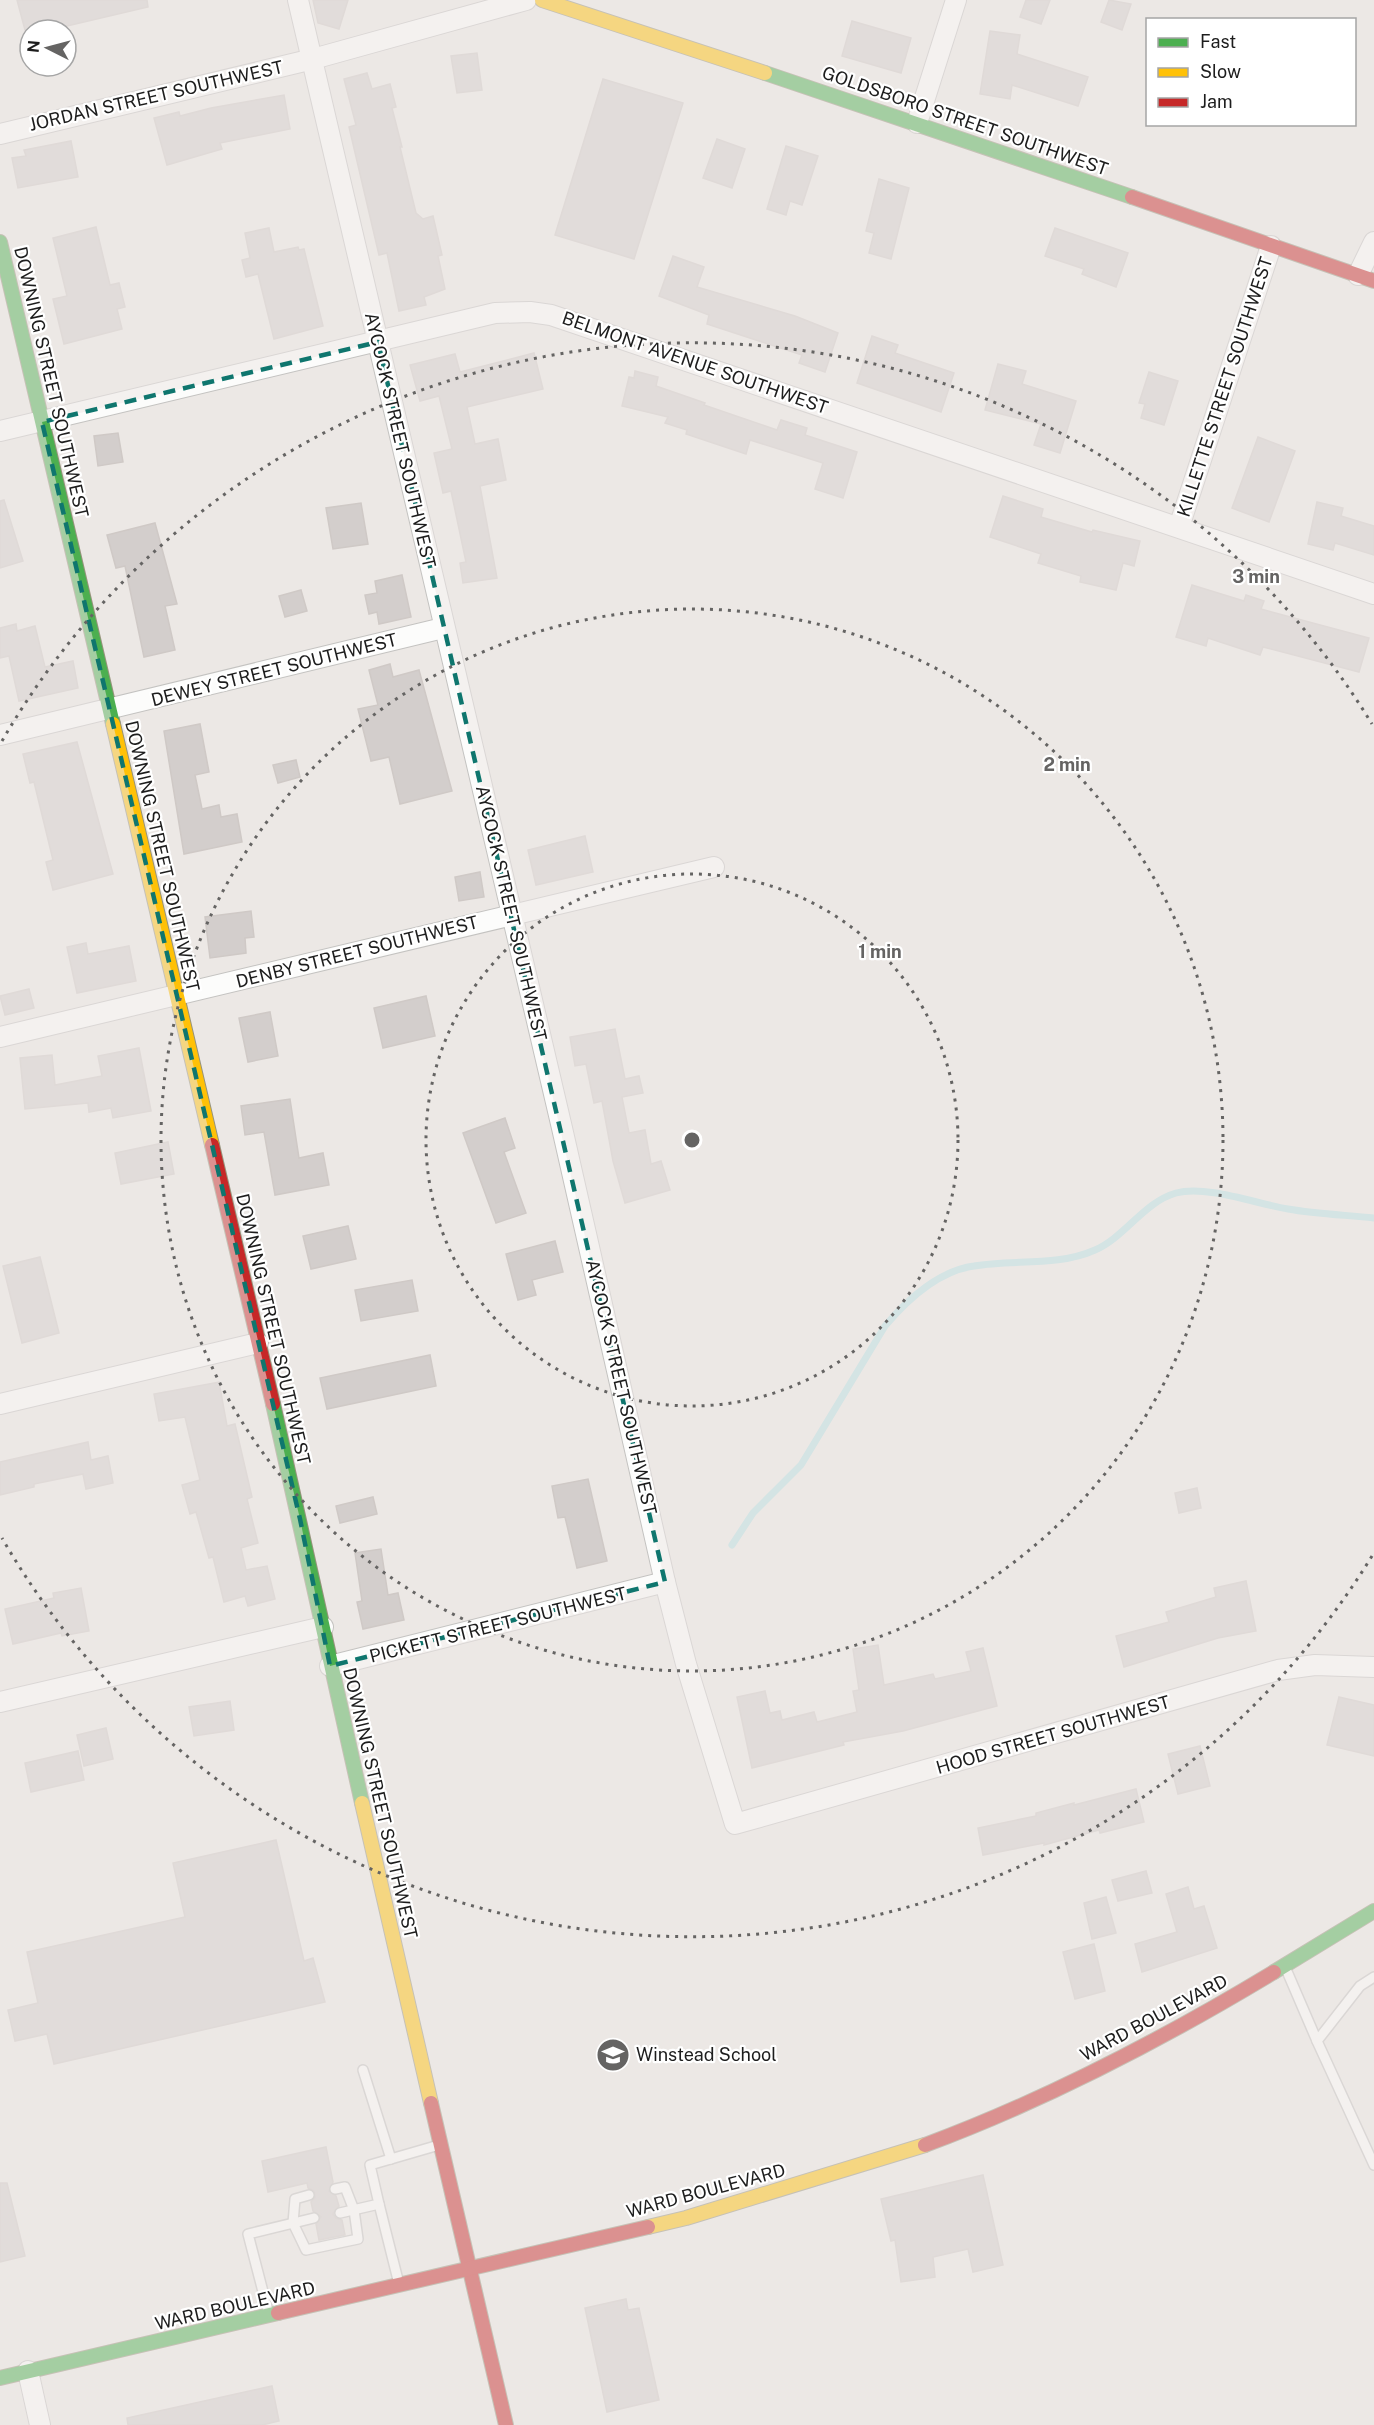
<svg xmlns="http://www.w3.org/2000/svg" width="1374" height="2425" viewBox="0 0 1374 2425" font-family="'Public Sans',sans-serif">
<style>
.lines{fill:none;stroke-linecap:round;stroke-linejoin:round}
.stream{stroke:#b5e0e2;stroke-width:7}
.building{fill:#d3cecc;stroke:#cfc9c6;stroke-width:1.5}
.lane-casing{stroke:#c4c3c1;stroke-width:12}
.street-casing{stroke:#c4c3c1;stroke-width:22}
.fast-casing{stroke:#97947c;stroke-width:16}
.slow-casing{stroke:#97947c;stroke-width:16}
.jam-casing{stroke:#97947c;stroke-width:16}
.lane{stroke:#fcfcfb;stroke-width:9}
.street{stroke:#fcfcfb;stroke-width:20}
.fast{stroke:#4caf50;stroke-width:14}
.slow{stroke:#ffc107;stroke-width:14}
.jam{stroke:#c62828;stroke-width:14}
.marked{fill:none;stroke:#0f766e;stroke-width:4.5;stroke-dasharray:12 8;stroke-linejoin:round}
.ring{fill:none;stroke:#656463;stroke-width:3;stroke-dasharray:3 6}
.labels{text-anchor:middle;stroke-width:4.5;stroke-linejoin:round;paint-order:stroke}
.street-label{font-size:18px;fill:#1d1d1d;stroke:#fff}
.poi-label{font-size:18px;fill:#1d1d1d;stroke:#fff;text-anchor:start}
.centre{fill:#656463;stroke:#fff;stroke-width:3}
.ring-label{font-size:18px;text-anchor:middle;font-weight:bold;fill:#656463;stroke:#fff;stroke-width:4.5;stroke-linejoin:round;paint-order:stroke}
</style>
<rect width="100%" height="100%" fill="#ece8e5"/>
<g class="lines">
<path class="stream" d="M 732,1545 L 753,1513 L 801,1465 L 885,1326 C 907,1300 938,1271 974,1266 C 1013,1259 1057,1267 1095,1250 C 1125,1237 1144,1202 1176,1193 C 1207,1185 1257,1204 1288,1209 C 1316,1214 1346,1215 1374,1218"/>
</g>
<g class="building">
<polygon points="17,0 147,0 148,7 50,30 25,30"/>
<polygon points="313,0 348,0 339,29 318,23"/>
<polygon points="1026,0 1050,0 1041,24 1020,17"/>
<polygon points="1109,0 1131,4 1122,30 1101,22"/>
<polygon points="852,21 911,38 901,73 842,56"/>
<polygon points="990,31 1020,35 1017,54 1088,77 1078,106 1012,85 1010,99 980,94"/>
<polygon points="477,53 482,90 457,93 451,56"/>
<polygon points="367,73 372,89 390,84 396,107 392,108 402,147 400,147 416,213 423,219 433,216 442,255 438,256 445,289 424,297 426,305 399,311 387,253 379,255 349,127 356,125 344,79"/>
<polygon points="603,79 683,103 634,259 555,235"/>
<polygon points="284,95 290,129 220,143 222,149 167,165 154,118 179,112 180,116 211,108"/>
<polygon points="717,139 745,149 732,188 703,178"/>
<polygon points="71,141 78,177 18,188 12,158 26,156 24,150"/>
<polygon points="786,146 818,156 802,205 790,201 786,215 767,209"/>
<polygon points="879,179 909,188 891,259 869,253 874,233 866,231"/>
<polygon points="96,227 110,285 119,283 125,307 117,309 122,329 64,344 53,299 67,296 53,238"/>
<polygon points="269,228 274,252 298,247 299,250 304,249 323,326 274,339 258,274 246,277 242,260 250,258 245,233"/>
<polygon points="1055,228 1128,253 1116,287 1082,274 1084,269 1045,256"/>
<polygon points="673,256 704,267 697,287 795,316 838,333 825,372 799,363 802,355 707,324 709,315 659,296"/>
<polygon points="872,336 898,345 895,353 954,373 941,412 857,383"/>
<polygon points="534,353 543,389 467,407 475,444 498,439 506,480 480,486 497,578 463,583 460,563 466,562 451,491 443,493 434,453 452,449 439,396 420,401 410,365 455,354 460,372"/>
<polygon points="998,364 1026,371 1022,384 1076,401 1060,453 1034,445 1041,424 985,410"/>
<polygon points="635,371 658,377 656,386 705,403 704,405 777,430 781,420 807,428 805,435 857,452 843,498 815,489 823,463 750,440 746,454 686,434 687,430 665,423 668,417 622,406 629,377 634,378"/>
<polygon points="1149,372 1178,381 1164,425 1141,418 1145,404 1139,403"/>
<polygon points="118,433 123,462 98,466 94,436"/>
<polygon points="1258,437 1295,451 1269,522 1232,508"/>
<polygon points="1003,496 1043,509 1041,517 1092,532 1093,530 1140,541 1134,566 1123,563 1116,590 1080,582 1081,576 1038,563 1041,554 990,537"/>
<polygon points="4,500 23,561 0,568 0,501"/>
<polygon points="1317,502 1343,508 1341,516 1374,526 1374,555 1335,543 1333,550 1308,544"/>
<polygon points="361,503 368,544 333,549 326,508"/>
<polygon points="155,523 177,604 165,606 175,650 144,657 125,566 116,568 107,535"/>
<polygon points="402,575 411,617 379,624 377,612 369,614 365,595 377,593 375,581"/>
<polygon points="1192,585 1244,601 1246,595 1264,601 1261,609 1369,638 1359,672 1263,647 1260,655 1208,638 1206,646 1176,637"/>
<polygon points="301,590 307,611 285,617 279,596"/>
<polygon points="16,624 17,631 35,626 45,667 73,661 78,688 19,701 9,656 0,658 0,628"/>
<polygon points="390,664 393,677 419,670 452,791 400,804 389,757 371,761 358,709 378,705 369,670"/>
<polygon points="200,724 209,772 195,775 202,809 219,805 221,817 237,814 242,842 184,854 164,731"/>
<polygon points="77,742 113,874 53,890 46,862 53,860 34,782 30,783 23,754"/>
<polygon points="296,760 300,777 278,783 273,765"/>
<polygon points="585,836 593,872 536,885 528,850"/>
<polygon points="480,872 484,897 459,901 455,877"/>
<polygon points="251,911 254,937 245,938 246,953 210,958 205,917"/>
<polygon points="86,943 88,954 129,946 136,981 77,993 67,947"/>
<polygon points="29,989 34,1008 5,1015 0,996"/>
<polygon points="426,996 435,1036 383,1048 374,1008"/>
<polygon points="270,1012 278,1056 248,1062 239,1018"/>
<polygon points="615,1029 625,1079 639,1076 643,1093 622,1097 629,1133 645,1130 651,1164 661,1161 670,1190 625,1203 613,1161 602,1101 594,1103 586,1064 575,1066 570,1037"/>
<polygon points="139,1048 151,1111 113,1118 111,1108 89,1112 88,1103 25,1109 20,1058 52,1055 55,1085 102,1076 98,1056"/>
<polygon points="290,1099 299,1158 323,1153 329,1185 275,1195 264,1132 245,1135 241,1106"/>
<polygon points="505,1118 515,1148 504,1152 526,1213 496,1223 463,1133"/>
<polygon points="168,1142 174,1174 121,1184 115,1153"/>
<polygon points="348,1226 356,1259 311,1269 303,1236"/>
<polygon points="555,1241 563,1272 532,1280 536,1295 518,1300 506,1254"/>
<polygon points="40,1257 59,1333 22,1343 3,1266"/>
<polygon points="412,1280 418,1311 361,1321 355,1290"/>
<polygon points="430,1355 436,1386 327,1409 320,1378"/>
<polygon points="219,1382 227,1426 235,1424 252,1497 247,1499 258,1543 241,1548 246,1570 267,1566 275,1599 248,1606 245,1596 224,1602 213,1557 209,1558 196,1512 190,1514 182,1485 200,1480 185,1417 159,1421 154,1394"/>
<polygon points="88,1442 91,1460 108,1456 113,1483 86,1489 83,1474 34,1484 34,1487 0,1495 0,1462"/>
<polygon points="588,1479 607,1561 577,1568 565,1517 558,1518 552,1486"/>
<polygon points="1197,1488 1201,1508 1179,1513 1175,1493"/>
<polygon points="373,1497 377,1514 340,1523 336,1506"/>
<polygon points="381,1549 388,1595 398,1593 404,1620 363,1629 357,1602 362,1601 355,1553"/>
<polygon points="1246,1581 1256,1631 1218,1638 1124,1667 1116,1636 1169,1622 1166,1612 1216,1597 1214,1588"/>
<polygon points="81,1588 89,1631 62,1636 61,1633 13,1644 5,1609 54,1598 53,1593"/>
<polygon points="878,1645 884,1685 933,1674 935,1679 971,1671 966,1652 983,1648 997,1706 903,1731 843,1742 844,1745 752,1768 737,1697 765,1691 770,1713 780,1711 782,1720 814,1712 817,1722 857,1712 853,1691 859,1690 853,1649"/>
<polygon points="1339,1697 1374,1705 1374,1756 1327,1745"/>
<polygon points="230,1701 234,1730 194,1736 189,1707"/>
<polygon points="106,1728 113,1759 84,1766 77,1735"/>
<polygon points="1200,1746 1210,1786 1178,1794 1168,1754"/>
<polygon points="78,1751 84,1780 31,1792 25,1763"/>
<polygon points="1136,1789 1144,1822 1100,1833 1099,1830 1044,1845 1044,1843 983,1855 978,1828 1036,1816 1036,1813 1074,1803 1074,1805"/>
<polygon points="276,1840 304,1961 313,1958 325,2002 54,2064 47,2034 15,2041 8,2010 38,2003 27,1952 185,1917 173,1863"/>
<polygon points="1146,1871 1152,1893 1118,1901 1112,1880"/>
<polygon points="1188,1887 1194,1909 1204,1906 1217,1948 1142,1972 1135,1944 1177,1932 1166,1894"/>
<polygon points="1106,1897 1116,1933 1092,1939 1084,1903"/>
<polygon points="1094,1944 1105,1991 1075,1999 1063,1952"/>
<polygon points="326,2147 333,2182 329,2191 336,2196 339,2206 333,2214 336,2218 342,2220 345,2235 319,2240 316,2224 321,2217 313,2211 311,2202 315,2197 314,2191 308,2188 307,2183 268,2192 262,2161"/>
<polygon points="983,2175 1003,2265 973,2272 968,2249 933,2257 935,2277 901,2282 895,2240 891,2241 881,2199"/>
<polygon points="0,2183 7,2183 25,2256 0,2262"/>
<polygon points="626,2299 628,2310 639,2308 659,2400 607,2412 585,2308"/>
<polygon points="272,2386 279,2421 262,2425 128,2425 127,2418"/>
</g>
<g class="lines">
<g class="lane-casing">
<g id="lane">
<polyline points="1286,1969 1317,2041"/>
<polyline points="1374,1977 1360,1986 1317,2041 1374,2165"/>
<polyline points="363,2070 391,2159"/>
<polyline points="309,2195 295,2199 293,2223 306,2250 358,2239 354,2210 345,2187 335,2189"/>
<polyline points="379,2204 398,2280"/>
<polyline points="340,2213 379,2204 370,2165 439,2145"/>
<polyline points="268,2311 248,2234 314,2218"/>
</g>
</g>
<g class="street-casing">
<g id="street">
<polyline points="298,0 562,1128 665,1582 686,1664 735,1824 1278,1670 1315,1665 1374,1667"/>
<polyline points="917,123 956,0"/>
<polyline points="0,134 313,59 526,0"/>
<polyline points="1358,275 1374,242"/>
<polyline points="0,431 495,313 530,312 551,315 1374,594"/>
<polyline points="1179,527 1271,246"/>
<polyline points="0,735 443,628"/>
<polyline points="0,1037 714,867"/>
<polyline points="0,1404 258,1343"/>
<polyline points="330,1666 665,1582"/>
<polyline points="0,1702 323,1627"/>
<polyline points="28,2371 40,2425"/>
</g>
</g>
<g class="fast-casing">
<g id="fast">
<polyline points="765,73 1132,197"/>
<polyline points="0,242 113,724"/>
<polyline points="273,1404 362,1803"/>
<polyline points="1274,1972 1374,1911"/>
<polyline points="0,2378 278,2313"/>
</g>
</g>
<g class="slow-casing">
<g id="slow">
<polyline points="542,0 765,73"/>
<polyline points="113,724 212,1145"/>
<polyline points="362,1803 431,2103"/>
<polyline points="648,2227 686,2218 925,2145"/>
</g>
</g>
<g class="jam-casing">
<g id="jam">
<polyline points="1132,197 1374,281"/>
<polyline points="212,1145 273,1404"/>
<polyline points="431,2103 506,2425"/>
<path d="M 925,2145 C 1046,2100 1163,2039 1274,1972"/>
<polyline points="278,2313 648,2227"/>
</g>
</g>
<use href="#lane" class="lane"/>
<use href="#street" class="street"/>
<use href="#fast" class="fast"/>
<use href="#slow" class="slow"/>
<use href="#jam" class="jam"/>
</g>
<path d="M0 0H1374V2425H0ZM 378,342 L 665,1582 L 330,1666 L 300,1519 L 42,422 Z" fill="#ece8e5" fill-opacity=".55" fill-rule="evenodd"/>
<path class="marked" d="M 378,342 L 665,1582 L 330,1666 L 300,1519 L 42,422 Z"/>
<g class="ring">
<circle cx="692" cy="1140" r="266"/>
<circle cx="692" cy="1140" r="531"/>
<path d="M1372 1556A797 797 0 0 1 2 1538M2 741A797 797 0 0 1 1372 724"/>
</g>
<defs>
<g id="school-disc" transform="scale(1.725)"><circle r="9.5" fill="#656463" stroke="#fff"/><path d="M0-5L7-2L0 1L-7-2ZM-4 1L0 2.5L4 1V4Q0 6-4 4Z" fill="#fff"/></g>
</defs>
<g fill-rule="evenodd">
<use href="#school-disc" x="613" y="2055"/>
</g>
<g class="labels">
<g class="street-label">
<text transform="translate(156 96) rotate(-13)" y="6">JORDAN STREET SOUTHWEST</text>
<text transform="translate(965 121) rotate(19)" y="6">GOLDSBORO STREET SOUTHWEST</text>
<text transform="translate(695 363) rotate(19)" y="6">BELMONT AVENUE SOUTHWEST</text>
<text transform="translate(51 382) rotate(77)" y="6">DOWNING STREET SOUTHWEST</text>
<text transform="translate(1225 387) rotate(-72)" y="6">KILLETTE STREET SOUTHWEST</text>
<text transform="translate(400 440) rotate(77)" y="6">AYCOCK STREET SOUTHWEST</text>
<text transform="translate(274 670) rotate(-14)" y="6">DEWEY STREET SOUTHWEST</text>
<text transform="translate(162 856) rotate(77)" y="6">DOWNING STREET SOUTHWEST</text>
<text transform="translate(511 913) rotate(77)" y="6">AYCOCK STREET SOUTHWEST</text>
<text transform="translate(357 952) rotate(-14)" y="6">DENBY STREET SOUTHWEST</text>
<text transform="translate(273 1329) rotate(77)" y="6">DOWNING STREET SOUTHWEST</text>
<text transform="translate(621 1387) rotate(77)" y="6">AYCOCK STREET SOUTHWEST</text>
<text transform="translate(498 1625) rotate(-14)" y="6">PICKETT STREET SOUTHWEST</text>
<text transform="translate(1053 1735) rotate(-16)" y="6">HOOD STREET SOUTHWEST</text>
<text transform="translate(380 1803) rotate(77)" y="6">DOWNING STREET SOUTHWEST</text>
<text transform="translate(1154 2018) rotate(-28)" y="6">WARD BOULEVARD</text>
<text transform="translate(706 2191) rotate(-15)" y="6">WARD BOULEVARD</text>
<text transform="translate(235 2306) rotate(-13)" y="6">WARD BOULEVARD</text>
</g>
<g class="poi-label">
<text x="636" y="2061">Winstead School</text>
</g>
</g>
<circle cx="692" cy="1140" r="9" class="centre"/>
<g class="ring-label">
<text x="1256" y="583">3 min</text>
<text x="1067" y="771">2 min</text>
<text x="880" y="958">1 min</text>
</g>
<rect x="1146" y="18" width="210" height="108" fill="#ffffff" stroke="#a5a5a5" stroke-width="1.5"/>
<rect x="1158" y="38" width="30" height="9" fill="#4caf50" stroke="#a5a5a5" stroke-width="1.5"/>
<text x="1200" y="48" font-size="18" fill="#1d1d1d">Fast</text>
<rect x="1158" y="68" width="30" height="9" fill="#ffc107" stroke="#a5a5a5" stroke-width="1.5"/>
<text x="1200" y="78" font-size="18" fill="#1d1d1d">Slow</text>
<rect x="1158" y="98" width="30" height="9" fill="#c62828" stroke="#a5a5a5" stroke-width="1.5"/>
<text x="1200" y="108" font-size="18" fill="#1d1d1d">Jam</text>
<g transform="translate(48 48) rotate(276)"><circle r="28" fill="#ffffff" stroke="#a5a5a5" stroke-width="1.5"/>
<path d="M0-4.5L10 22L0 15L-10 22Z" fill="#656463"/>
<text y="-9" font-size="16" font-weight="bold" text-anchor="middle" fill="#1d1d1d">N</text>
</g>
</svg>
